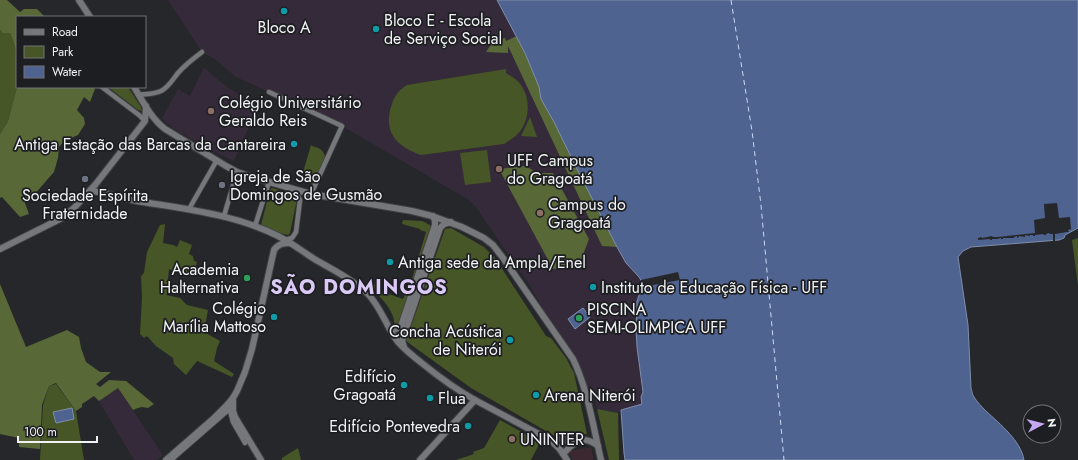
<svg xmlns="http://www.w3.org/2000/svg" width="1078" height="460" viewBox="0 0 1078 460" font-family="Jost,sans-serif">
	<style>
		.commercial { fill: #3b2830 }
		.education { fill: #352a39 }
		.green { fill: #475626 }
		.forest { fill: #596837 }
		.water { fill: #4e638f; stroke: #7f8ead }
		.pier { fill: #26272a }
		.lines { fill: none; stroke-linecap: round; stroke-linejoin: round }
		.ferry { stroke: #cbdaf6; stroke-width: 1; stroke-dasharray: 5 4; stroke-linecap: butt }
		.street-casing { stroke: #414244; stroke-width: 6 }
		.secondary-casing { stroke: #414244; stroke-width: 8 }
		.street { stroke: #75777b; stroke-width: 4.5 }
		.secondary { stroke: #75777b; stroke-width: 6 }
		.culture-dot { fill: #0f9aa8; stroke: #1c1e21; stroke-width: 1.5 }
		.education-dot { fill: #8d6e63; stroke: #1c1e21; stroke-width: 1.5 }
		.worship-dot { fill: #6b7280; stroke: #1c1e21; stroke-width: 1.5 }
		.leisure-dot { fill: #2e9e5b; stroke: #1c1e21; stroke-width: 1.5 }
		.labels { text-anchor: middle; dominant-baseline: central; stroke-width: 3.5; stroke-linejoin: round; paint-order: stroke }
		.poi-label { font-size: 16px; fill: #f1f2f4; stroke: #1c1e21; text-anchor: start }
		.district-label { font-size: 20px; font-weight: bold; letter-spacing: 1px; fill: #dbcaf5; stroke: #1c1e21 }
	</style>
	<rect width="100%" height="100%" fill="#26272a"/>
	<path class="commercial" d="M591 447 594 460H573L569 453 571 451Z"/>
	<g class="education">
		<path d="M168 0H497L517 36 531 67 642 282V287L641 291 642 384 643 392 642 405 621 410 618 413 597 409 595 402 532 289 475 206 469 200 342 126 236 77 216 60 202 52Z"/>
		<path d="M204 67 211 74 228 88 259 104 234 161 218 154 179 132 168 124 162 118 178 89 190 96Z"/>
		<path d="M118 388 163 455 157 460H134L99 401Z"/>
	</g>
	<g class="green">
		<path d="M0 30 3 33H10L17 52V87L8 121 0 134Z"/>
		<path d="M506 69V73C511 76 518 80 521 85 530 98 530 117 521 130 517 136 510 140 504 144L421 155C398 147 383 133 391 107 394 97 398 90 407 85Z"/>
		<path d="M108 87H128L141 107 142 111 138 110Z"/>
		<path d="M530 117 537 137 521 136Z"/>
		<path d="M311 145C313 147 317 147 320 149 332 157 319 175 315 185L299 180 301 179Z"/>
		<path d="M487 150 491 182 465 185 460 153Z"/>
		<path d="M272 188 295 195 297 199 290 233 288 235 263 229 261 225 270 190Z"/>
		<path d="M403 220 422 221 430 225 431 229 399 326H394C397 312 377 293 367 284L369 282 381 288 380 291 403 299 412 279 426 232 420 230V229L402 224Z"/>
		<path d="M165 224 163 243 173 245 177 247 180 240 192 245 189 254 193 256 194 261 197 262 193 277 185 271 186 267 178 273 169 269 167 288 169 290 166 295 180 298 187 305 208 310 204 332 220 341 217 348 214 361 234 374 232 377 197 361 186 375 174 364 173 358 156 346 147 336 144 338 140 334 142 297 141 276 144 273 147 252 160 225Z"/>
		<path d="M451 228 484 247 495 258 546 336 551 338 566 358 574 373 587 434C577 435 571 439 563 446L557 438 553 435 471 388 406 341 445 229Z"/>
		<path d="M1078 238V285L1072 240Z"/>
		<path d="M56 384 76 411 84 460H40L43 405 49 386Z"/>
		<path d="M597 409 618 413 619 460H609Z"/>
		<path d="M500 420 540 442 531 460H456L474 454 473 452 484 448Z"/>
		<path d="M298 448 301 460H282V458Z"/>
	</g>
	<g class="forest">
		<path d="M0 0H7L20 12 24 9H37L45 17H17V52L10 33H3L0 30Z"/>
		<path d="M517 36 617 247 602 246 508 46V53L486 52 494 40 505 38 506 41Z"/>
		<path d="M17 87H93L95 89 90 102 84 97 77 110 84 118 85 124 78 135 71 138 65 137V140L59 147 58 158 54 172 33 196 25 203 29 214 20 217 2 197 0 198V134L8 121Z"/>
		<path d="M525 166 538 173H553L589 239 581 260 567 267 553 269 499 169Z"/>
		<path d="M0 284 26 347 67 330 79 337 81 348 86 362 100 372H111L96 384 100 387 109 380 126 381 154 404 148 408 142 407 138 408 133 410 118 388 99 401 94 396 82 404V407L76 411 56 383 49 386 42 405 40 449 19 447V438L0 434Z"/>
	</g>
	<g class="water">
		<path d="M497 0H1078V228L1065 235 1064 238 1059 240 971 247 963 251 958 257 968 325 971 388C972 391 972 394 974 397 977 402 982 407 986 411 1000 424 1021 441 1024 460H625L624 453 621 410 642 404 641 397 643 392 637 347 636 329 637 301 642 287V282L639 277 626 263 617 247 577 169 554 122 541 99 539 87 525 53Z"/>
		<path d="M583 308 590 317 575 329 568 319Z"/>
		<path d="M72 408 74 419 56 423 53 412Z"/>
	</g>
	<g class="pier">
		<path d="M1057 203 1059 218 1070 217 1071 229 1068 230 1069 232H1067L1055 234V242H1053V234H1050L1049 233 1046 234V235H1044L1043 234 1035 235V236H1033V235H1030V236L1025 235V237L1019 236V237L1017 238V236L1014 237V238H1003V239H1001V238L997 239H992V240H990V239L978 240V238L981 237 982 238 992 236 993 237H998L1035 233 1034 220 1045 218 1044 204Z"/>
		<path d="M678 272 680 280 642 287 641 280Z"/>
	</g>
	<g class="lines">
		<path class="ferry" d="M731 0 752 131 761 205 784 460"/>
		<defs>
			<g id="street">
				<path d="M102 87 139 115 145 121"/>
				<path d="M269 92 342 126 311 194"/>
				<path d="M139 95C146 94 155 94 161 91 169 87 173 79 178 73 185 65 194 58 202 52"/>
				<path d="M189 209 217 160"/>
				<path d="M224 216 237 172"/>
				<path d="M255 226 269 182"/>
				<path d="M285 240 292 238 296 232 300 200 295 190"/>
				<path d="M171 460 226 412 229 407 233 422 245 443"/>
			</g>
			<g id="secondary">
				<path d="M79 0 90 17"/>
				<path d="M134 87C143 102 151 118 165 129L226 166 237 172 252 177 311 194 412 211 432 216 462 227 484 238 493 245 503 258 573 359C588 390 593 426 601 460"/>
				<path d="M90 191C106 192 121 198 137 201 185 209 234 214 278 236 292 243 303 252 316 260 333 270 352 279 367 293 381 307 386 326 398 342 405 350 414 357 423 364 439 377 457 390 475 400L548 439C557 444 562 452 567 460"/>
				<path d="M0 249 60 219 74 208 95 185 145 121 146 106"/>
				<path d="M390 329H396L401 326 435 225V221L433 216"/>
				<path d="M404 347 402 341 404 335 440 228 444 224 451 222"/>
				<path d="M233 398V411L235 417 261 460"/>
				<path d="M563 454C574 442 583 434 598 446"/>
				<path d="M166 460 213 419 227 405 233 398 237 391 245 372 252 349 274 250C278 244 283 243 290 243"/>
				<path d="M420 460 475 400"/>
			</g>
		</defs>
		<use href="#street" class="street-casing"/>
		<use href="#secondary" class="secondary-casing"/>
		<use href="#street" class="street"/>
		<use href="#secondary" class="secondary"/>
	</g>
	<g class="culture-dot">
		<circle cx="284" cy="11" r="4"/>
		<circle cx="376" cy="29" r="4"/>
		<circle cx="294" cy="144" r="4"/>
		<circle cx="390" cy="262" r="4"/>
		<circle cx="593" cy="287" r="4"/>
		<circle cx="274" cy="317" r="4"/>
		<circle cx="510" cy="340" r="4"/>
		<circle cx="404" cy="385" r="4"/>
		<circle cx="536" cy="395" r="4"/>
		<circle cx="430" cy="398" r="4"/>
		<circle cx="468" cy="426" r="4"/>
	</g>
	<g class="education-dot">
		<circle cx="211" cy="111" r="4"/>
		<circle cx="499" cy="169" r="4"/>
		<circle cx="540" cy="213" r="4"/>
		<circle cx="512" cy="439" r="4"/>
	</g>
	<g class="worship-dot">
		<circle cx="85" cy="179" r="4"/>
		<circle cx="222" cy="185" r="4"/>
	</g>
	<g class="leisure-dot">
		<circle cx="247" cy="278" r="4"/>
		<circle cx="579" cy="318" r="4"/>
	</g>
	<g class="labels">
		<g class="poi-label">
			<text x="384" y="20">Bloco E - Escola<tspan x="384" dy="18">de Serviço Social</tspan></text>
			<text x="284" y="27" text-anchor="middle">Bloco A</text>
			<text x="219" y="102">Colégio Universitário<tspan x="219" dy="18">Geraldo Reis</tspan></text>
			<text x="286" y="144" text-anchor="end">Antiga Estação das Barcas da Cantareira</text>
			<text x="507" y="160">UFF Campus<tspan x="507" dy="18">do Gragoatá</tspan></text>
			<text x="230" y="176">Igreja de São<tspan x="230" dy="18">Domingos de Gusmão</tspan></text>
			<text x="85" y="195" text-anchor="middle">Sociedade Espírita<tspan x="85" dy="18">Fraternidade</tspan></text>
			<text x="548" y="204">Campus do<tspan x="548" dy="18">Gragoatá</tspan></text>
			<text x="398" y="262">Antiga sede da Ampla/Enel</text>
			<text x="239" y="269" text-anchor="end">Academia<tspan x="239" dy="18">Halternativa</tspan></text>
			<text x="601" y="287">Instituto de Educação Física - UFF</text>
			<text x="266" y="308" text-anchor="end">Colégio<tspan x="266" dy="18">Marília Mattoso</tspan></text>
			<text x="587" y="309">PISCINA<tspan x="587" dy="18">SEMI-OLIMPICA UFF</tspan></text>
			<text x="502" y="331" text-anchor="end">Concha Acústica<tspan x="502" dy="18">de Niterói</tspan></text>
			<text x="396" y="376" text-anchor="end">Edifício<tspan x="396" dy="18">Gragoatá</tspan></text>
			<text x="544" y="395">Arena Niterói</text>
			<text x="438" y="398">Flua</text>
			<text x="460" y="426" text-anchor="end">Edifício Pontevedra</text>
			<text x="520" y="439">UNINTER</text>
		</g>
		<g class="district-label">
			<text x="359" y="287">SÃO DOMINGOS</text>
		</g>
	</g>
	<rect x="16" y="16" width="130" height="72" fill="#1c1e21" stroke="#717375"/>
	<rect x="24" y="29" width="20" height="6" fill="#75777b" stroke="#717375"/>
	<text x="52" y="36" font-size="12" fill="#f1f2f4">Road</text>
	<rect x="24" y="46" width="20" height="12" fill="#475626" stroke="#717375"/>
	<text x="52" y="56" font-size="12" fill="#f1f2f4">Park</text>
	<rect x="24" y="66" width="20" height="12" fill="#4e638f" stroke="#717375"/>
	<text x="52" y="76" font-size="12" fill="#f1f2f4">Water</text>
	<g transform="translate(1042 424) rotate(83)"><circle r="19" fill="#1c1e21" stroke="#717375"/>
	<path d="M0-3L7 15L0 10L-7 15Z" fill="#c5a7f1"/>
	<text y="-6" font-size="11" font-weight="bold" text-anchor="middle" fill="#f1f2f4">N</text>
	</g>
	<path d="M18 436v6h79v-6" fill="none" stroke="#f1f2f4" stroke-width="2"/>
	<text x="24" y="436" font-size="12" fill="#f1f2f4" stroke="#1c1e21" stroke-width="3" paint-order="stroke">100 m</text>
</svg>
